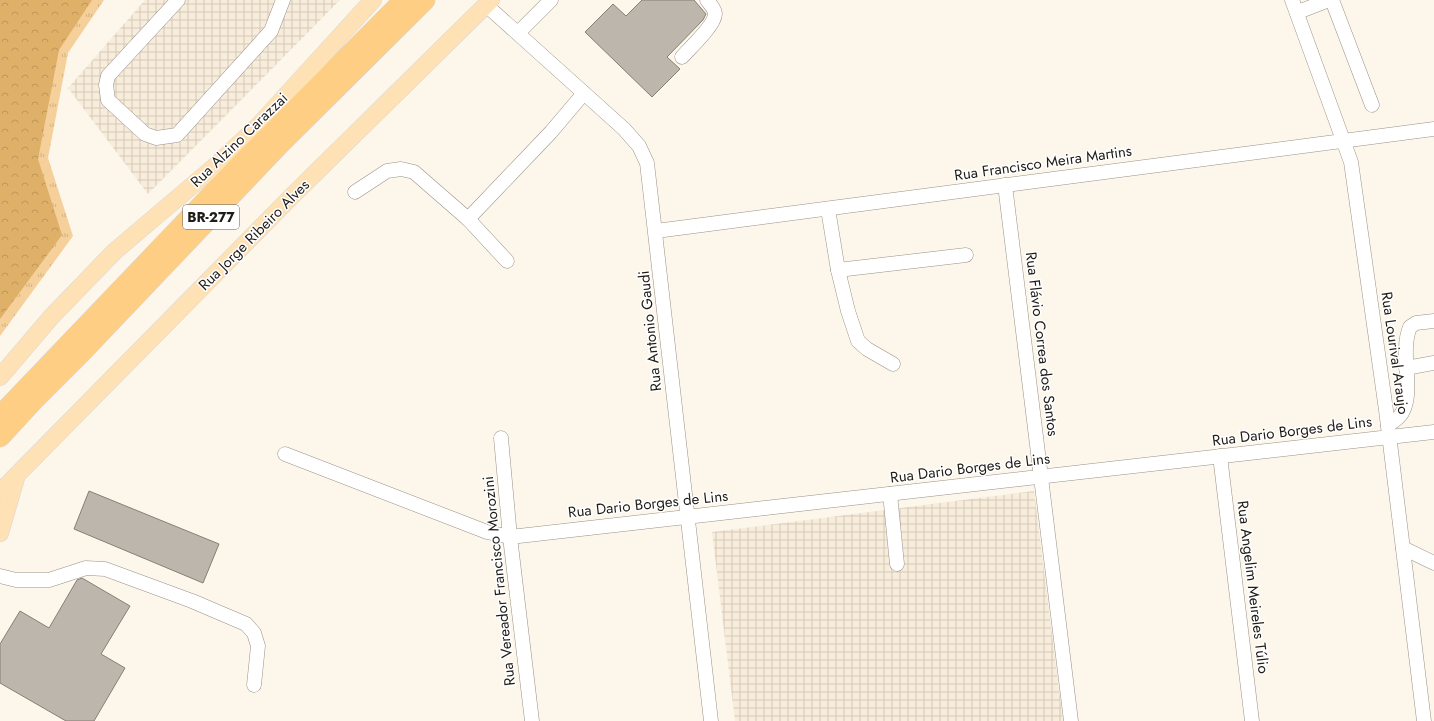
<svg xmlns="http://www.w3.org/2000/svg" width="1434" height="721" viewBox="0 0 1434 721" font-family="Jost,sans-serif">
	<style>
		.industrial { fill: url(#industrial-grid) }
		.grass { fill: url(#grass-tufts) }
		.forest { fill: url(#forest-crowns) }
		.building { fill: #bdb6ac; stroke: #867f75 }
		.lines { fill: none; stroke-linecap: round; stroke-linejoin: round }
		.minor-casing { stroke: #999288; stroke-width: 15 }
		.major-casing { stroke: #d7d6d5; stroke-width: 18 }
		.highway-casing { stroke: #d7d6d5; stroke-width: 21 }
		.minor { stroke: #fff; stroke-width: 14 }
		.major { stroke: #fee2b5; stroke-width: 17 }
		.highway { stroke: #fece84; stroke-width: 20 }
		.labels { text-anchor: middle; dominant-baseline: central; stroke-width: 3; stroke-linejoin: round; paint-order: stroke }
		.shield { fill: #fff; stroke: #62605d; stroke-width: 1 }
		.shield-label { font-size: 14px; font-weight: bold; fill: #1f1c18 }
		.street-label { font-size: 15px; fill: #1f1c18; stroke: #fff }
	</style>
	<defs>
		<pattern id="industrial-grid" width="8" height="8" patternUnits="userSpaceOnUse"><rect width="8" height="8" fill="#f8ecda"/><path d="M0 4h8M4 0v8" fill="none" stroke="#d4caba"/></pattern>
		<pattern id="grass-tufts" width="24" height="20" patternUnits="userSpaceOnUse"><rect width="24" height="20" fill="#f5d09a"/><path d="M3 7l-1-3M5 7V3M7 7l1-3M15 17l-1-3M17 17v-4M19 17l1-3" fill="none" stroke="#d2b284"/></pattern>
		<pattern id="forest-crowns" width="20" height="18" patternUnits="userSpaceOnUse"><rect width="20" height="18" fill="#deb068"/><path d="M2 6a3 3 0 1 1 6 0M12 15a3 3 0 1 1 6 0" fill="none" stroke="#be9759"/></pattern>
	</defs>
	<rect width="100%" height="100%" fill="#fdf6eb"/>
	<g class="industrial">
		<path d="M145 0H340L148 194 68 88Z"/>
		<path d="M1034 491 1063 721H735L712 532Z"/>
	</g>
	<path class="grass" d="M0 0H104L68 53 48 158 73 236 0 336Z"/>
	<path class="forest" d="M0 0H92L59 50 38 159 62 235 0 319Z"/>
	<g class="building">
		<path d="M642 0H694L706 14 703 20 667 57 680 69 652 97 585 32 613 4 626 16Z"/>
		<path d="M89 491 219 544 203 583 74 529Z"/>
		<path d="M82 578 130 606 101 654 125 668 94 721H66L0 683V644L20 611 49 628 77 580Z"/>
	</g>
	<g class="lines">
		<defs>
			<g id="minor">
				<path d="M178 0 108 76 106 85 108 100 145 134 156 138 177 135 271 31 283 0"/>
				<path d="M1292 0 1351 162 1386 410 1424 721"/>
				<path d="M1332 0 1372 105"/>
				<path d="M486 5 624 129 639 146 647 163 711 721"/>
				<path d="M1298 12 1329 0"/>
				<path d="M518 33 551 0"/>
				<path d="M682 57C689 49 715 25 715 14 715 9 710 4 707 0"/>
				<path d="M1005 185 1071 721"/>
				<path d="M355 192 387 171 401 169 414 172 468 219 507 261"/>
				<path d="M828 209 838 270 848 311 858 341 867 349 893 364"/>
				<path d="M468 219 551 132 584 93"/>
				<path d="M656 231 1434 129"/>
				<path d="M838 270 966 255"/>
				<path d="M1406 368 1434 363"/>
				<path d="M1388 425C1393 422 1399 418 1402 413 1415 389 1399 354 1410 327L1416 323 1434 321"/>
				<path d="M501 438 510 537 532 721"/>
				<path d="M285 454 487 532 510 537 1434 432"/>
				<path d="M1220 456 1252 721"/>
				<path d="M890 494 897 564"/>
				<path d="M1403 548 1434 563"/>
				<path d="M0 576 16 580H49L86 568 105 569 192 601 246 624 254 633 258 646 254 685"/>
			</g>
			<g id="major">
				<path d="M0 377 52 316 115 251 214 167 259 125 373 0"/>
				<path d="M0 492 292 196 491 0"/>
				<path d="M0 533 16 478"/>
			</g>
			<g id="highway">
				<path d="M0 416 239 166 404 0"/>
				<path d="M0 437 35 399 80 354 279 145 425 0"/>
			</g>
		</defs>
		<use href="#minor" class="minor-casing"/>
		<use href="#major" class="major-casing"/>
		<use href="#highway" class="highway-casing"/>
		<use href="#minor" class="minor"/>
		<use href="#major" class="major"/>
		<use href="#highway" class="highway"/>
	</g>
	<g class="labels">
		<rect class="shield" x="183" y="205" width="56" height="24" rx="3"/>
		<g class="shield-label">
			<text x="211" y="217">BR-277</text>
		</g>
		<g class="street-label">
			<text transform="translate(239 140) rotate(-44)">Rua Alzino Carazzai</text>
			<text transform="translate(1043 163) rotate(-8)">Rua Francisco Meira Martins</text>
			<text transform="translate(254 235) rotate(-45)">Rua Jorge Ribeiro Alves</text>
			<text transform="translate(650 331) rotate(-96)">Rua Antonio Gaudi</text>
			<text transform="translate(1042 344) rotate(83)">Rua Flávio Correa dos Santos</text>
			<text transform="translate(1395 353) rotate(82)">Rua Lourival Araujo</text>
			<text transform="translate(1292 431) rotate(-7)">Rua Dario Borges de Lins</text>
			<text transform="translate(970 468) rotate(-7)">Rua Dario Borges de Lins</text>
			<text transform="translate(648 504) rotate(-6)">Rua Dario Borges de Lins</text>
			<text transform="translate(499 581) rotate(-96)">Rua Vereador Francisco Morozini</text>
			<text transform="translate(1253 587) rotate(83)">Rua Angelim Meireles Túlio</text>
		</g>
	</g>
</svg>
